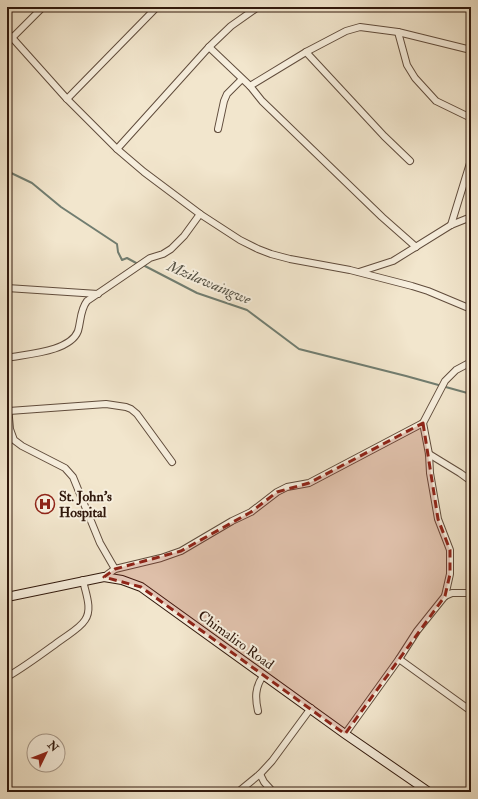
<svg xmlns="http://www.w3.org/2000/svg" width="478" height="799" viewBox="0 0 478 799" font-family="'IM FELL Double Pica',serif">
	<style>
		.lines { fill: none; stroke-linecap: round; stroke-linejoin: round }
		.stream { stroke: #717d70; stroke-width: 2 }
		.street-casing { stroke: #604c3c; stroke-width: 8 }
		.secondary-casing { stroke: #30180c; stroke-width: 10 }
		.street { stroke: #f7efde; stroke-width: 6 }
		.secondary { stroke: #f7efde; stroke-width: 8 }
		.marked { fill: #8f2418; fill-opacity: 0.2; stroke: #8f2418; stroke-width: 3; stroke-dasharray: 8 5; stroke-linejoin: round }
		.labels { text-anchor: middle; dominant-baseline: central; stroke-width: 4; stroke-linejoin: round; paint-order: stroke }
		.poi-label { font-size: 14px; font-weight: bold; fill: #30180c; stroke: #f7efde; text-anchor: start }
		.street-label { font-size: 14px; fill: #30180c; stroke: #f7efde }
		.water-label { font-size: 15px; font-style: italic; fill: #565346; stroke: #f7efde }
	</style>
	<rect width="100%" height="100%" fill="#f2e6cd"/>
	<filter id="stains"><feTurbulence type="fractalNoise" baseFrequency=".005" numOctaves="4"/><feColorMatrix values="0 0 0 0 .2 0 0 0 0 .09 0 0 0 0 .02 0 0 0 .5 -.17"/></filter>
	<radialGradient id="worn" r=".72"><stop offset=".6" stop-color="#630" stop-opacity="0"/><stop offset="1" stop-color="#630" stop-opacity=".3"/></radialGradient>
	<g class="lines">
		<g class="stream">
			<path d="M7 171 32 183 61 207 117 244 118 252 122 260 127 258 138 264"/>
			<path d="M143 265 197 293 247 310 299 349 406 376 471 394"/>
		</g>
		<defs>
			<g id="street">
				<path d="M7 32 67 99 117 149 209 47 250 86 306 52 346 31 360 27 398 32 471 50"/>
				<path d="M398 32 407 65 415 78 436 101 471 118"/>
				<path d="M12 38 43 7"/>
				<path d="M209 47 231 26 258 7"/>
				<path d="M306 52 384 136 410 161"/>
				<path d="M250 86 262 101 382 217 416 247"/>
				<path d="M67 99 157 7"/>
				<path d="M218 129 224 101 227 94 242 79"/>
				<path d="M117 149 144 172 200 214 240 240 258 249 271 254 290 259 350 270 412 286 428 291 471 309"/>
				<path d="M451 225 471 160"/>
				<path d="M359 272 393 261 451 225 471 217"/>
				<path d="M7 288 98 294"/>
				<path d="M7 358C26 354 70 352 78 331 81 321 80 310 87 301L150 258 163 254 171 249 184 236 200 214"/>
				<path d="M7 395 10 429 14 440 22 446 65 468 73 477 100 543 115 569"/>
				<path d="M9 411 106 404 126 407 131 409 137 414 172 462"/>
				<path d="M423 423 429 454 430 473 438 519 450 550V574L445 596"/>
				<path d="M429 454 460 473 471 481"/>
				<path d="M104 577 115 569 161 558 181 551 232 521 251 512 277 492 287 487 309 483 423 423 445 381 456 370 471 362"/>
				<path d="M399 659 471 711"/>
				<path d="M7 677C26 666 43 653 61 640 69 634 80 628 85 620 93 609 85 592 83 580"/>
				<path d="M258 711C255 698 255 687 263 676"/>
				<path d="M345 734 399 659 417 631 445 596 452 593H471"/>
				<path d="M260 774 264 782 273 792"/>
				<path d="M238 792 260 774 272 761 311 708"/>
			</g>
			<path id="secondary" d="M7 597 104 577 122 580 141 587 345 734 429 792"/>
		</defs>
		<use href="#street" class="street-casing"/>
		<use href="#secondary" class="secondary-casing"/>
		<use href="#street" class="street"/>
		<use href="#secondary" class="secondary"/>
	</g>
	<path class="marked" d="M423 423 438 519 450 550V574L445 596 345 734 141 587 104 577 115 569 181 551 251 512 277 492 309 483Z"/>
	<defs>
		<symbol id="hospital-ring" viewBox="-11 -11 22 22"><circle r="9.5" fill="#f7efde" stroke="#8f2418" stroke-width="1.5"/><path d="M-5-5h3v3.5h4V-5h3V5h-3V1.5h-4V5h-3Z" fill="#8f2418"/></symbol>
	</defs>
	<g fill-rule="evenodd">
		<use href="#hospital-ring" x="34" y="493" width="22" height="22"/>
	</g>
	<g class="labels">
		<g class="poi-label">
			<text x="59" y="496">St. John's<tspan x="59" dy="16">Hospital</tspan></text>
		</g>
		<g class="street-label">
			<text transform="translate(236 640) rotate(36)">Chimaliro Road</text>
		</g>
		<g class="water-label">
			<text transform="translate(209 283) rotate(23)">Mzilawaingwe</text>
		</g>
	</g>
	<rect width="478" height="799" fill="none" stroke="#f2e6cd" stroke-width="24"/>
	<rect x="8" y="8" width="462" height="783" fill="none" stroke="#30180c" stroke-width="2"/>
	<rect x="12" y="12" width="454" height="775" fill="none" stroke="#30180c"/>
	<g transform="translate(46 753) rotate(47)"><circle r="19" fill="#f7efde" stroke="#a7998a"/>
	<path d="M0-3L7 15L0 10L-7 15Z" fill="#8f2418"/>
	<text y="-6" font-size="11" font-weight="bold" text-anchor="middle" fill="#30180c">N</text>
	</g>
	<rect width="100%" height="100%" filter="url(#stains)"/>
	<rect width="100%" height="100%" fill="url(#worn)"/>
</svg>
